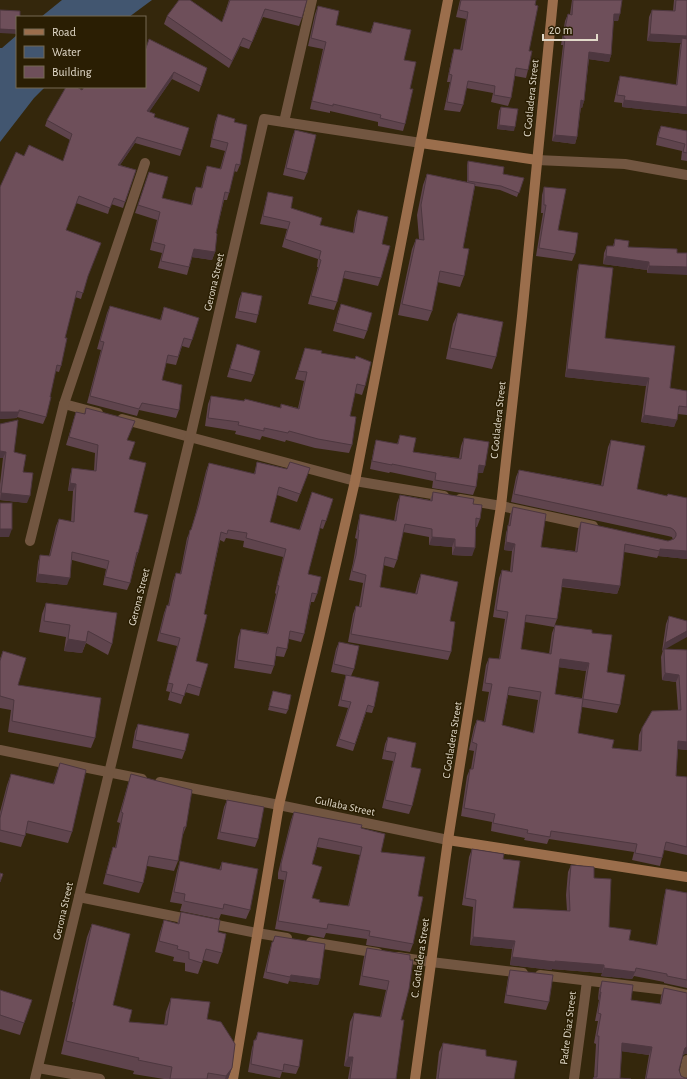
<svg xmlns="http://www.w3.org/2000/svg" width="687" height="1079" viewBox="0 0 687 1079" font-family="'Alegreya Sans',sans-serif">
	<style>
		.water { fill: #425670 }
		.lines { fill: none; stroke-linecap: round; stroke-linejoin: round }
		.street { stroke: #725641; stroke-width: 10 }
		.secondary { stroke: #9b6e4c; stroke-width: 10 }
		.wall { fill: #5f444d; fill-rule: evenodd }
		.shaded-wall { fill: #4d373f }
		.building { fill: #6e4f5a; stroke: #4d373f; fill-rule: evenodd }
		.labels { text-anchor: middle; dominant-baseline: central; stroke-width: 3; stroke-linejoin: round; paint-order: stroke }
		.street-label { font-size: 11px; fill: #e2daca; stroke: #2a1e03 }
	</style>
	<rect width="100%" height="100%" fill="#34270c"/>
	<g class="water">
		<path d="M62 0H152L129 17H41Z"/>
		<path d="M17 35V87H45L34 98 0 142V48H2Z"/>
	</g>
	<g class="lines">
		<g class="street">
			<path d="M284 122 312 0"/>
			<path d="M537 160 625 164 687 175"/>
			<path d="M64 404 98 413"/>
			<path d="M122 419 355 481 444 496"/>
			<path d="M460 499 501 506 593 526"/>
			<path d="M30 541 64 404 145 163"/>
			<path d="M0 750 142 779"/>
			<path d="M160 782 279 805 448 840"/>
			<path d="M79 897 257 933 287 938"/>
			<path d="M311 942 378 953"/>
			<path d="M398 957 431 962 523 973"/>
			<path d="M540 975 666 990 687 995"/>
			<path d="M38 1068 100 1079"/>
			<path d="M35 1079 190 438 264 119 421 143"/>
			<path d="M574 1079 587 981"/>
			<path d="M683 1079 687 1060"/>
		</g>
		<g class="secondary">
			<path d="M421 143 537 160"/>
			<path d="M448 840 687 877"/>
			<path d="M233 1079 279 805 318 642 355 481 448 0"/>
			<path d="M415 1079 448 840 501 506 522 316 553 0"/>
		</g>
	</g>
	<g class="wall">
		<path d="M229 0 302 18 299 26 263 17 249 49 240 46 229 68 164 24 167 16 222 22Z"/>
		<path d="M460 0H536L529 51 528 70 526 78 515 76 511 98 508 106 491 102 493 93 466 88 463 105 460 112 444 110 450 82H447L452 56 454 49 460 50 466 19 456 17Z"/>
		<path d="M572 0H622L618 21H613L611 55 609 62 589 59 584 101 582 108 581 107 577 137 575 144 552 141 563 45H561L565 21 568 14H570Z"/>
		<path d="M674 0H687V114L622 107V103L614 102 618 83 620 76 676 85 680 45 681 43 647 41 649 17 652 10 673 11Z"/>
		<path d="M318 6 336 25 370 33 374 22 404 60 410 89 405 124 403 131 378 126V122L330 111V113L310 109 323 49 308 46 315 14Z"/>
		<path d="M145 50 201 86 199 92 172 79 149 112 182 150 180 156 135 143 120 165 136 170 123 208 111 204 108 214 76 203 66 230 87 278 81 299 75 297 65 338 61 366 59 372 55 371 46 417 43 424 17 417V418L0 419V187L24 156 63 161 70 140 45 126 47 120 82 90 145 87Z"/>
		<path d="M501 107 514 131 497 129 499 111Z"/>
		<path d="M218 114 234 122 240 165 237 172 234 171 229 193 227 200H224L216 233 215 252 212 260 192 257 187 275 158 268 162 253 150 250 157 220 135 213 149 172 162 198 191 205 193 194 196 187 201 188 204 174 207 166 220 169 225 151 210 147 215 122Z"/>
		<path d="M661 126 687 131V161L681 160 682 151 656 145 658 133Z"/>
		<path d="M295 130 307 173 304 180 283 175 292 138Z"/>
		<path d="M468 161 503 174 524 178 517 197 500 190 475 186 463 248 464 276 460 287 437 282 432 311 428 321 398 315 412 249 416 239H419L417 215 423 185 427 174 467 182V165Z"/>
		<path d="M544 187 558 230 575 254 572 261 536 256 543 213H541L542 195Z"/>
		<path d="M268 192 291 208 320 225 353 233 355 218 358 210 382 244 381 278 378 286 343 278 337 302 334 310 308 304 318 267H317L318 259 282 247 287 229 260 224Z"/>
		<path d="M615 239 628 247 677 253 647 273V270L603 264 604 253 607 246H613Z"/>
		<path d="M579 264 605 338 670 388 687 391V415L678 414 674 427 641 422 646 386 565 377 577 272Z"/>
		<path d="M242 292 258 315 256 323 235 318 239 299Z"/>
		<path d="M341 304 367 331 364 339 333 331 338 312Z"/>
		<path d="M110 306 160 320 164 307 192 340 189 348 182 346 176 365 166 363 162 380 179 410 176 418 139 410 137 416 87 403 101 350 97 349 107 313Z"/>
		<path d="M458 313 496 357 492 369 446 359 453 324Z"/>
		<path d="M237 344 254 375 251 382 227 377Z"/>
		<path d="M305 348 321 353 365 386 362 395 355 393 350 416 352 445 349 453 315 448 286 440 285 442 262 436 260 440 235 434 236 431 205 426 208 404 211 396 280 408 281 404 298 408 304 381 295 379Z"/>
		<path d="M86 408 127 440 138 553 136 560 130 583 127 590 103 585 106 569 72 560 67 585 36 582 38 562 40 555 49 556 56 526 59 519 71 522 73 491H68L70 476 72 468 94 471 95 453 66 445 76 412 84 414Z"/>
		<path d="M0 424 14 452 23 472 27 503 0 500V484L3 458H0Z"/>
		<path d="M400 435 413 452 459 458 461 446 464 438 483 473H478L476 487 473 495 432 488 433 481 390 472 389 473 370 469 374 448 376 440 397 444Z"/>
		<path d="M611 440 637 489 667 496 687 498V559L658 556 657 558 624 552 620 586 617 594 562 587 557 619 554 627 525 622 521 649 549 654 552 633 555 625 592 633 620 705 617 713 582 707 578 733 612 748 638 751 639 735 642 728 678 710 676 682 662 680 661 657 663 650 662 651 666 624 669 616 664 649 687 650V750L678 749 676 776 687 777V855L664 850 660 866 632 860 634 852 549 839 547 844 524 840 525 838 491 831 492 822 461 816 467 776 470 769H471L474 751 469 750 474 727 477 720 484 721 489 692 482 691 486 665 489 658 499 659 505 619 493 617 499 578 502 570 510 571 512 551 504 550 506 533 508 527 510 515 513 507 541 547 575 551 578 529 581 522 668 541 673 540 672 537 668 536 511 502 516 477 519 470 601 485 608 447ZM559 667 586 671 582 698 555 694ZM508 695 538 700 533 733 502 725Z"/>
		<path d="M257 462 287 469 310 468 297 502 277 495 270 522 299 530 312 492 326 521 323 529 320 528 308 574 317 594 314 602H311L304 634 301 642 289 639 287 649 284 657 276 656 274 666 271 674 234 668 238 637 241 629 267 633 276 594 275 593 283 557 243 547 244 541 226 538 224 542 220 540 204 614 196 661 201 688 199 696 185 692 181 704 168 700 170 692 166 691 177 646 157 641 164 613 167 605 168 606 173 581 176 573 180 574 187 538 191 530 196 512 206 471 209 463 254 474Z"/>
		<path d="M433 492 473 504 480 519 477 527H476L472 556 452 555V547L429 545V537L403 532 397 560 394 568 383 565 380 587 415 594 418 582 421 574 450 621 451 652 448 660 348 642 353 614 356 606H359L363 583 349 580 353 563 357 539 355 538 358 523 360 514 394 521 397 503 400 495 430 500Z"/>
		<path d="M46 603 112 644 108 655 86 643 82 653 64 651 66 637 39 632 42 614Z"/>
		<path d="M339 642 354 669 351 676 374 707 372 713 366 712 353 751 336 746 348 708 338 706 344 682 346 675 331 672 336 649Z"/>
		<path d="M3 651 18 685 95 738 91 748 8 732 11 710 0 708V659Z"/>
		<path d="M273 691 288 710 286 714 268 710Z"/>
		<path d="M138 724 185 751 182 759 132 748 135 731Z"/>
		<path d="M388 737 411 767 412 806 409 814 382 808 393 761 382 759 385 744Z"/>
		<path d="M60 763 72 832 68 843 26 833 21 847 0 842V812L7 785 11 774 53 784Z"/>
		<path d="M131 774 186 827 182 837 178 861 174 871 147 866 143 883 139 893 103 884 110 857 113 847 115 848 120 823 117 822 128 784Z"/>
		<path d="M227 800 258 839 255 847 217 839 224 807Z"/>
		<path d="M294 812 361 828 418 896 413 944 410 952 366 945 367 939 326 933 324 938 275 929 284 880 278 879V873L291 820ZM317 847 360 855 348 906 319 902 312 898V864Z"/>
		<path d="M472 849 503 859 513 908 567 911 566 895 568 872 571 865 594 878 609 927 629 940 656 945 664 897 666 889 687 893V988L664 983V982L634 976 632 979 601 976 602 973 552 969V970L510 965 512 949 470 945 473 907 462 905 469 857Z"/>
		<path d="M180 861 219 870 222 862 250 910 246 919 221 914 219 919 180 911 182 904 170 902 177 871Z"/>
		<path d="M181 912 218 932 222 953 218 964 203 960 198 974 185 971V963L173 961 174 957 155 952 160 932 164 920 177 924Z"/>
		<path d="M92 924 113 1005 129 1022 164 1025 166 1012 171 998 207 1019 232 1068 228 1079H164L133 1074 134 1071 61 1054 73 1002H72L87 937Z"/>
		<path d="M275 936 320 979 318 985 289 981 288 984 263 978 270 949Z"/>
		<path d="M367 948 410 955 401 1020 396 1079H348L350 1067 344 1066 350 1022 354 1013 380 1017 386 990 359 985 364 957Z"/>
		<path d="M510 970 549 1002 546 1010 504 1003 508 978Z"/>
		<path d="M602 981 631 1000 660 1004 661 996 664 988 687 993V1054H685L683 1055 679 1070 681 1076 687 1079H645L649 1055 622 1051 620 1078 631 1079H593L594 1077 596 1044 594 1043 598 1021H595L599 1000 598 999 599 989Z"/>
		<path d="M0 990 24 1023 20 1035 0 1029Z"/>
		<path d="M258 1032 299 1067 296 1074 282 1072 280 1078 248 1072 252 1048Z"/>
		<path d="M443 1043 486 1056 514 1079H436L439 1052Z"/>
	</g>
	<g class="shaded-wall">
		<path d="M614 14H620L618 21H611Z"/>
		<path d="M0 29 17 30V34L0 33Z"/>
		<path d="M650 34 687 36V41L682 38 681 43 647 41Z"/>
		<path d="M243 38 240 46 229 68 232 61Z"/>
		<path d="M589 52 611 55 609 62 587 59Z"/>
		<path d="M174 72 172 79 145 118 147 111Z"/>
		<path d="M581 100 584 101 582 108 579 107Z"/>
		<path d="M624 100 687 107V114L622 107Z"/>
		<path d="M499 125 515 127 514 131 497 129Z"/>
		<path d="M555 135 577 137 575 144 552 141Z"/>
		<path d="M137 137 135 143 116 171 118 165Z"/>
		<path d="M194 249 215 252 212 260 191 257Z"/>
		<path d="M606 256 649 262 647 270 603 264Z"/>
		<path d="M649 266 687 267V275L647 273Z"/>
		<path d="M567 369 649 378 646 386 565 377Z"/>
		<path d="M0 412H19L17 418 0 419Z"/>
		<path d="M644 415 677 420 674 427 641 422Z"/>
		<path d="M0 451 6 452 3 458H0Z"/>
		<path d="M479 465 485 466 483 473H476Z"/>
		<path d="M70 483 76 484 73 491H68Z"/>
		<path d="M1 493 30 496 27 503 0 500Z"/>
		<path d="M0 529H12L9 537H0Z"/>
		<path d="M432 537 455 539 452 547 429 545Z"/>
		<path d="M506 542 515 544 512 551 504 550Z"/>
		<path d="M455 547 475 548 472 556 452 555Z"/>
		<path d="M660 549 687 551V559L658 556Z"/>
		<path d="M38 574 70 578 67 585 36 582Z"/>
		<path d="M563 579 620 586 617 594 560 586Z"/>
		<path d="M687 631V637L662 651 665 643Z"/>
		<path d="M68 639 86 642 82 653 64 651Z"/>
		<path d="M560 659 589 663 586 671 557 667Z"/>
		<path d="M665 673 679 675 676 682 662 680Z"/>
		<path d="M678 741 687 742V750L676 749Z"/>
		<path d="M473 937 515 941 512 949 470 945Z"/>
		<path d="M512 957 555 961 604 965 602 973 552 969V970L510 965Z"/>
		<path d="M604 968 635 972 632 979 601 976Z"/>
		<path d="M291 975 320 979 318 985 289 981Z"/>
		<path d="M600 992H601L599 1000 598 999Z"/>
		<path d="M622 1043 652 1047 649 1055 619 1051Z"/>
		<path d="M687 1047V1054H685L682 1055 684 1051 685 1048Z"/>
		<path d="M348 1057H353L350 1067 344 1066Z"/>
		<path d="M232 1068 228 1079H225L226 1076Z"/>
	</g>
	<g class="building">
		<path d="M179 0H190L222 22 230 0H307L302 18 265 9 252 42 243 38 232 61 167 16Z"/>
		<path d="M461 0H536L535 5 538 6 529 51H532L528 70 516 68 511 98 494 95 495 86 468 81 463 105 447 102 452 75 449 74 454 49 462 50 468 12 459 10Z"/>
		<path d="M573 0H622L620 14H614L611 55 589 52 584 101 581 100 577 137 555 135 565 38H563L568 14 572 15Z"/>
		<path d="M676 0H687V36L650 34 652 10 675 11Z"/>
		<path d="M318 6 339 11 336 25 371 33 374 22 411 30 404 60 416 62 410 89H413L405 124 380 118 381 115 333 104V106L312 101 326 42 311 38Z"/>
		<path d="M0 10 20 11V17H17V30L0 29Z"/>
		<path d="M682 38 687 39V107L624 100 625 96 617 95 620 76 677 85Z"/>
		<path d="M149 39 207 68 201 86 174 72 147 111 155 114 154 117 189 128 182 150 137 137 118 165 136 170 125 202 114 198 110 208 79 196 66 230 101 243 88 276 83 293 77 291 65 338H67L61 366 57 365 50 397H51L46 417 19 410V412H0V187L16 152 24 156 29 145 63 161 72 134 47 120 66 87H77L82 90 84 87H145V51Z"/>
		<path d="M501 107 518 109 515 127 499 125Z"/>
		<path d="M218 114 235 119 234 122 247 125 240 165 236 164 229 193 225 192 216 233 217 234 215 252 194 249 189 267 161 261 165 245 153 242 160 212 138 205 149 172 168 177 162 198 192 205 196 187 202 188 207 166 221 169 228 143 212 139Z"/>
		<path d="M661 126 687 131V153L683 152 685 144 658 137Z"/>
		<path d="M295 130 316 135 307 173 286 168Z"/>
		<path d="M468 161 504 167 503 174 524 178 519 193 501 186 468 181Z"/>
		<path d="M427 174 475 184 463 248 469 249 464 276 440 271 432 311 402 304 416 239 424 240 421 205Z"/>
		<path d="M544 187 566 189 558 230 578 233 575 254 539 248 546 205H544Z"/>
		<path d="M268 192 293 197 291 208 322 218 320 225 354 233 358 210 388 217 382 244 390 246 381 278 345 271 337 302 311 296 321 260 319 259 321 251 285 239 290 222 263 216Z"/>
		<path d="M615 239 629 241 628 247 677 249V253H687V267L649 266V262L606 256 607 246H614Z"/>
		<path d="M579 264 613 268 605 338 675 346 670 388 687 391V407L679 406 677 420 644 415 649 378 567 369Z"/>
		<path d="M242 292 262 296 258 315 238 311Z"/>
		<path d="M341 304 372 313 367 331 336 323Z"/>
		<path d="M110 306 161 320 164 307 199 318 192 340 184 338 178 357 168 355 162 380 182 385 179 410 142 403 139 409 90 396 104 342 100 341Z"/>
		<path d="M458 313 503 322 496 357 450 348Z"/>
		<path d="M237 344 260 351 254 375 230 369Z"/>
		<path d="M305 348 322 351 321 353 355 359 356 356 371 362 365 386 357 384 350 416 356 417 352 445 318 439 289 431 288 433 264 428V431L238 425 239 422 208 418 211 396 244 401 245 399 281 408V404L299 409 307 372 298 371Z"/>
		<path d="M86 408 135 421 127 440 135 442 129 459 146 463 134 512 148 515 138 553 137 552 130 583 105 577 109 561 72 552 70 578 38 574 40 555 50 556 59 519 74 522 76 484 70 483 72 468 96 471 98 445 69 437 76 412 85 414Z"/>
		<path d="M18 420 14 452 26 455 23 472 33 473 30 496 1 493 6 452 0 451V424Z"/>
		<path d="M400 435 416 438 413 452 461 459 464 438 489 442 485 466 479 465 476 487 435 480 436 473 392 464V465L372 461 376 440 398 444Z"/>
		<path d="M611 440 645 446 637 489 667 496 668 494 687 498V551L660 549V551L625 544 620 586 563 579 557 619 526 615 521 649 551 654 555 625 592 630V633L612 635 607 672 625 675 620 705 583 699 578 733 614 740 612 748 641 751 642 728 652 711 681 710 679 675 665 673 664 649 687 650V742L678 741 676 776 687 777V847L666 842 662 858 635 853 637 844 551 831 550 837 527 833 528 830 493 823 495 814 464 808 470 769H473L477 744 472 742 477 720 485 722 492 684 485 683 489 658 500 659 508 612 496 610 502 570 512 572 515 544 506 542 508 525 510 526 513 507 546 514 541 547 577 552 581 522 668 541 674 539 676 536V533L674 530 671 528 514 494 519 470 603 486ZM560 659 589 663 583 699 555 694ZM509 687 541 692 534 733 502 725Z"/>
		<path d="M257 462 287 469 290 462 310 468 300 494 279 487 270 522 300 530 312 492 333 499 326 521 322 520 308 574 321 577 317 594 312 593 304 634 290 631 287 649 277 647 274 666 237 660 241 629 268 634 279 586 277 585 286 549 246 538 247 533 228 530 227 534 221 532 204 614 207 615 196 661 208 664 201 688 188 684 184 696 171 692 173 684 168 683 180 638 160 633 167 605 169 606 176 573 181 574 190 530H191L199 504 209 463 255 474Z"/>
		<path d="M433 492 474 499 473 504 482 505 480 519 476 518 475 548 455 547V539L432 537V529L405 524 397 560 385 557 380 587 417 594 421 574 458 582 450 621 455 622 451 652 351 634 356 606 361 607 366 575 352 571 356 555 359 530H358L360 514 396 521 400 495 432 501Z"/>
		<rect x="0" y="503" width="12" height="26"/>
		<path d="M46 603 117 613 112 644 88 631 86 642 68 639 70 625 44 621Z"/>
		<path d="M669 616 687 621V631L665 643Z"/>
		<path d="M339 642 359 646 354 669 334 664Z"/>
		<path d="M3 651 26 658 18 685 101 698 95 738 12 721 14 700 0 696V661Z"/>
		<path d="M346 675 379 682 374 707 368 705 355 744 339 739 351 702 341 700Z"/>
		<path d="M273 691 291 695 288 710 269 706Z"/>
		<path d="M138 724 189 734 185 751 135 740Z"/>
		<path d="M388 737 416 743 411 767 421 769 412 806 385 800 396 753 385 751Z"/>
		<path d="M60 763 86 770 72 832 28 821 25 836 0 830V818L11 774 54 784Z"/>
		<path d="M131 774 192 790 186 827H184L178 861 149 856 143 883 106 874 113 847 116 848 123 813 121 812Z"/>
		<path d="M227 800 264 807 258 839 220 832Z"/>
		<path d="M294 812 362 825 361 828 385 834 381 852 425 857 418 896 423 897 413 944 369 936 370 931 328 924 327 929 278 921 287 872 281 871V864ZM319 838 362 847 349 906 319 902 320 900 312 898 322 867 312 864Z"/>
		<path d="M472 849 504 854 503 859 520 861 513 908 570 911 569 888 571 865 594 867V878L611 879 609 927 631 930 629 940 657 945 666 889 687 893V980L667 976V974L636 968 635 972 604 968V965L555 961V962L512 957 515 941 473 937 476 900 465 898Z"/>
		<path d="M180 861 221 870 222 862 258 869 250 910 224 904 223 909 184 901 185 894 174 892Z"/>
		<path d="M0 873 3 874 0 882Z"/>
		<path d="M181 912 220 920 218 932 226 934 222 953 206 949 202 963 189 959V952L177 949 178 946 159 941 164 920 179 924Z"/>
		<path d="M92 924 130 934 113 1005 132 1010 129 1022 167 1025 171 998 210 1002 207 1019 221 1022 235 1044 232 1068 226 1076 208 1073 207 1079H170L172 1067 138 1060 139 1058 66 1041 78 989H77Z"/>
		<path d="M275 936 325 944 320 979 291 975 290 977 266 972 272 942H273Z"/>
		<path d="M367 948 410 955V960H413L409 989 401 1020H404L396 1079H350L353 1057H348L354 1013 381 1017 389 981 362 976Z"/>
		<path d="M510 970 553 975 549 1002 506 995Z"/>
		<path d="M602 981 633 985 631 1000 661 1004 664 988 687 993V1047L685 1048 684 1051 679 1070 681 1076 685 1078H687V1079H646L652 1047 622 1043 620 1078 631 1079H593L594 1077H597L599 1036H597L601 1014 598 1013 601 992H600Z"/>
		<path d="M0 990 32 1000 24 1023 0 1015Z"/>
		<path d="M258 1032 303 1040 299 1067 284 1064 283 1071 251 1064 254 1040H256Z"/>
		<path d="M443 1043 486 1050V1056L517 1061 514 1079H438Z"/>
	</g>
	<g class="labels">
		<g class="street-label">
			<text transform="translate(531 98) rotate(-84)">C Gotladera Street</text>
			<text transform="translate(214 282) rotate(-77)">Gerona Street</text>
			<text transform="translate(498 420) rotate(-84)">C Gotladera Street</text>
			<text transform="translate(139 597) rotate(-76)">Gerona Street</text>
			<text transform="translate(452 740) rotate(-81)">C Gotladera Street</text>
			<text transform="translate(345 806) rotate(12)">Gullaba Street</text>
			<text transform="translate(63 911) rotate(-77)">Gerona Street</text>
			<text transform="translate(420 958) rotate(-82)">C. Gotladera Street</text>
			<text transform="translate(568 1028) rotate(-83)">Padre Diaz Street</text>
		</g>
	</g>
	<rect x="16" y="16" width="130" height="72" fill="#2a1e03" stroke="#746953"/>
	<rect x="24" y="29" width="20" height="6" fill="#9b6e4c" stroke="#746953"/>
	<text x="52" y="36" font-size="12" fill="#e2daca">Road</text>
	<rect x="24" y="46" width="20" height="12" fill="#425670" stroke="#746953"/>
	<text x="52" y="56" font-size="12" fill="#e2daca">Water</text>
	<rect x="24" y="66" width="20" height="12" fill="#6e4f5a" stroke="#746953"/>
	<text x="52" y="76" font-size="12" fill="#e2daca">Building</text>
	<path d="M543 34v6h54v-6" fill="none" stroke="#e2daca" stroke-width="2"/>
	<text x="549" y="34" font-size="12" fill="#e2daca" stroke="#2a1e03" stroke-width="3" paint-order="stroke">20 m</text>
</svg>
